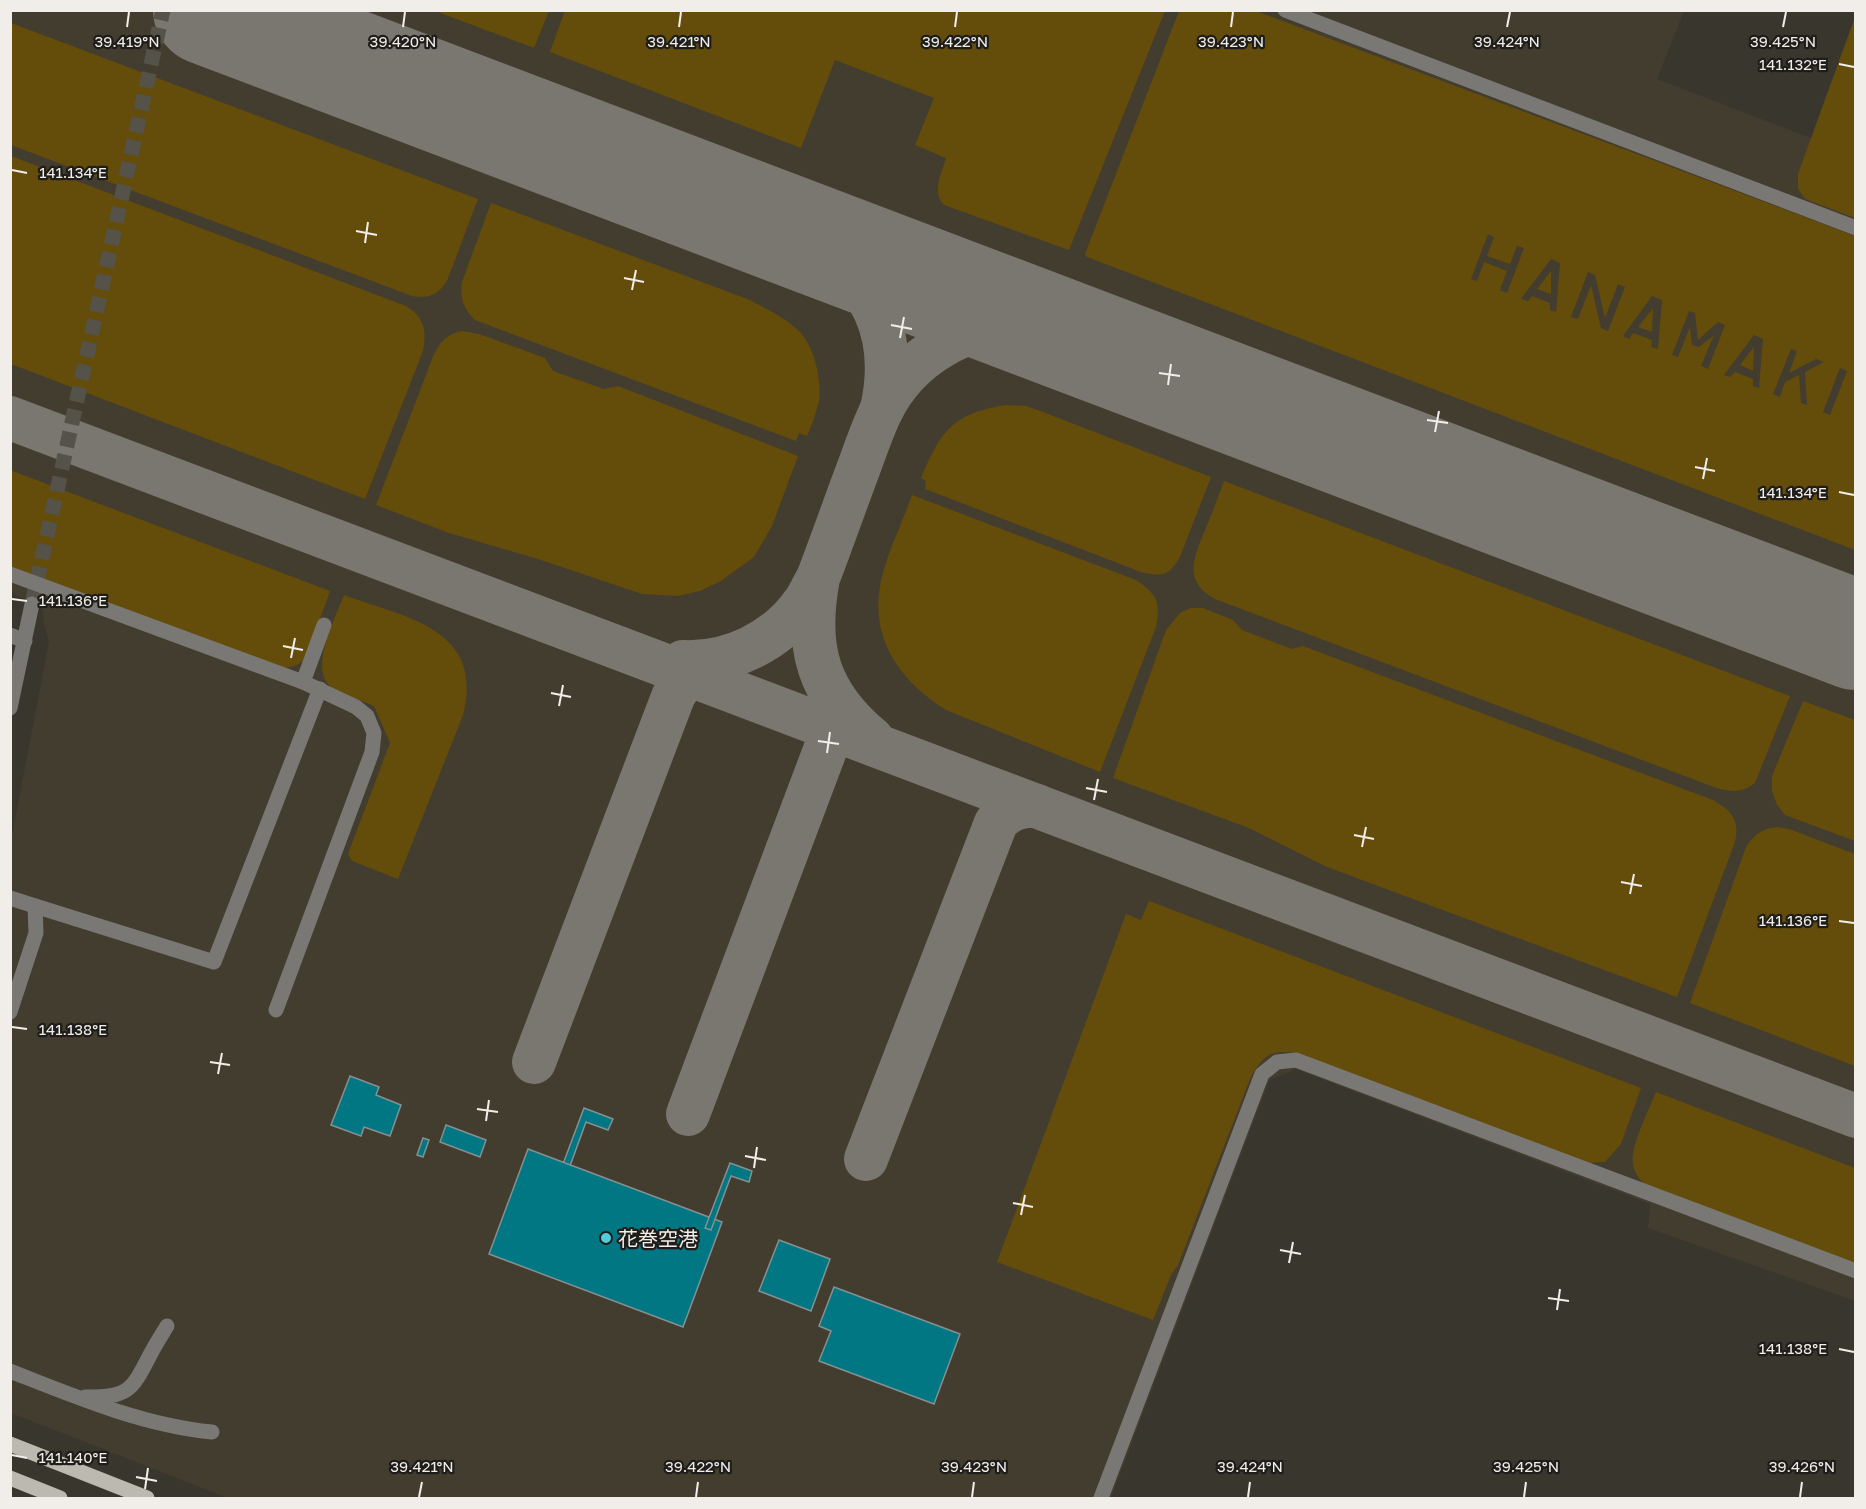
<svg xmlns="http://www.w3.org/2000/svg" width="1866" height="1509" viewBox="0 0 1866 1509" font-family="'Golos Text','Noto Sans JP',sans-serif">
	<style>
		.built { fill: #433d2f }
		.green { fill: #644c0b; fill-rule: evenodd }
		.lines { fill: none; stroke-linecap: round; stroke-linejoin: round }
		.taxiway { stroke: #7a7770; stroke-width: 44 }
		.runway { stroke: #7a7770; stroke-width: 110 }
		.building { fill: #007783; stroke: #849091; stroke-width: 1.5 }
		.minor-tunnel { stroke: #55524a; stroke-width: 15; stroke-dasharray: 15 8; stroke-linecap: butt }
		.minor { stroke: #7a7874; stroke-width: 15 }
		.major { stroke: #bcb9b1; stroke-width: 15 }
		.ticks { fill: none; stroke: #f1eeea; stroke-width: 2 }
		.poi-dot { fill: #53cbdb; stroke: #1f1d1a; stroke-width: 2 }
		.labels { text-anchor: middle; dominant-baseline: central; stroke-width: 4.5; stroke-linejoin: round; paint-order: stroke }
		.poi-label { font-size: 20px; fill: #f1eeea; stroke: #1f1d1a; text-anchor: start }
		.ticks-label { font-size: 15px; text-anchor: middle; fill: #f1eeea; stroke: #1f1d1a; stroke-width: 4.5; stroke-linejoin: round; paint-order: stroke }
	</style>
	<rect width="100%" height="100%" fill="#39362e"/>
	<path class="built" d="M10 11H1684L1657 79 1855 155V1301L1648 1228 1650 1204 1295 1069 1269 1081 1111 1498H228L11 1413V840L49 642 44 625 42 607 11 593Z"/>
	<g class="green">
		<path d="M565 10H1165V11L1069 250 944 205C931 191 942 173 946 158L915 145 934 98 835 60 801 148 550 52Z"/>
		<path d="M435 11 549 10V11L534 48Z"/>
		<path d="M1179 11H1256L1855 236V550L1087 257 1085 254ZM1488 234 1494 237 1487 256 1510 264 1517 246 1524 248 1507 293 1500 290 1507 271 1484 262 1477 281 1471 279ZM1551 259 1560 263 1556 312 1550 310V303L1532 296 1528 301 1521 299ZM1588 272 1595 275 1605 318 1618 284 1625 287 1608 331 1601 328 1591 285 1578 319 1571 317ZM1652 296 1662 300 1658 349 1651 347 1652 340 1633 333 1629 339 1623 336ZM1689 311 1695 313 1698 340 1718 322 1725 325 1708 369 1701 366 1714 335 1699 347 1692 345 1690 327 1678 357 1672 355ZM1754 335 1763 339 1759 388 1753 386V379L1735 372 1730 377 1724 375ZM1791 349 1797 351 1789 373 1816 359 1824 362 1805 372 1807 405 1801 403 1799 375 1785 382 1780 397 1773 394ZM1840 368 1847 371 1830 415 1823 412Z"/>
		<path d="M1855 17 1856 218H1855L1805 199 1798 189V174Z"/>
		<path d="M11 23 478 199 447 281C437 295 430 299 412 296L11 145Z"/>
		<path d="M11 156 406 306C424 317 427 330 423 351L365 499 11 364Z"/>
		<path d="M491 203 750 300C766 309 784 317 798 330 814 345 822 379 819 401 816 413 812 425 807 436L799 433 796 441 475 320C463 308 460 299 462 282Z"/>
		<path d="M1551 271V294L1537 289Z"/>
		<path d="M1653 308 1652 332 1638 327Z"/>
		<path d="M462 331 479 334 545 358 553 371 604 389 618 386 798 456 772 526 754 557 721 581 700 591 678 596 642 594 538 559 449 533 376 505 434 354C441 341 447 334 462 331Z"/>
		<path d="M1754 347 1753 371 1740 365Z"/>
		<path d="M1005 405 1026 406 1043 412 1211 477 1180 557C1169 576 1162 577 1141 572L925 489 926 481 921 478C941 431 952 414 1005 405Z"/>
		<path d="M10 470 330 591 307 656C299 666 292 668 279 668L11 567Z"/>
		<path d="M1224 481 1790 696 1755 783C1741 794 1728 792 1711 786L1215 599C1182 581 1194 558 1205 530 1212 514 1218 497 1224 481Z"/>
		<path d="M912 495 1136 580C1157 594 1161 602 1156 627L1100 772 946 710C897 679 866 634 883 573 890 547 903 521 912 495Z"/>
		<path d="M344 595C406 618 485 628 463 715L398 879 352 861 348 854 390 743 374 706C361 700 343 696 331 687 308 670 336 616 344 595Z"/>
		<path d="M1191 608H1203L1233 620 1242 630 1292 649 1303 646 1713 800C1732 811 1740 820 1735 842L1677 997 1327 867 1249 828 1113 778 1166 630 1181 612Z"/>
		<path d="M1803 701 1855 720V841L1785 815 1777 805 1772 791V776Z"/>
		<path d="M1777 827 1789 829 1855 854V1066L1690 1003 1746 847C1755 834 1761 829 1777 827Z"/>
		<path d="M1149 901 1641 1088 1621 1144 1605 1162 1587 1163 1295 1053C1269 1049 1262 1057 1250 1079L1178 1265 1171 1275 1153 1320 997 1262 1126 914 1141 920Z"/>
		<path d="M1656 1092 1855 1168V1265L1648 1187C1641 1181 1634 1174 1633 1164 1630 1146 1649 1110 1656 1092Z"/>
	</g>
	<g class="lines">
		<g class="taxiway">
			<path d="M810 238C871 282 899 333 882 409"/>
			<path d="M10 418 1856 1116"/>
			<path d="M683 662C729 664 776 642 803 604 809 597 812 588 817 580"/>
			<path d="M872 739C817 693 805 647 818 578 831 544 843 510 856 475 864 454 871 432 881 411 908 356 968 320 1030 326 1041 327 1051 331 1061 333"/>
			<path d="M534 1062 673 697C682 679 694 670 711 662"/>
			<path d="M688 1114 833 729 834 722 831 700"/>
			<path d="M866 1159 996 823C1007 809 1020 805 1037 806"/>
		</g>
		<path class="runway" d="M208 10 1856 635"/>
	</g>
	<g class="building">
		<path d="M350 1076 379 1087 376 1095 401 1105 390 1136 364 1127 361 1136 331 1125Z"/>
		<path d="M584 1108 613 1119 608 1130 586 1122 567 1174 560 1172Z"/>
		<path d="M446 1125 486 1140 480 1157 440 1142Z"/>
		<path d="M423 1138 429 1140 423 1157 417 1155Z"/>
		<path d="M528 1149 722 1222 683 1327 489 1254Z"/>
		<path d="M730 1163 752 1171 749 1182 731 1176 711 1230 705 1228Z"/>
		<path d="M779 1240 830 1259 811 1311 759 1291Z"/>
		<path d="M834 1287 960 1334 934 1404 819 1361 831 1331 819 1326Z"/>
	</g>
	<g class="lines">
		<path class="minor-tunnel" d="M32 604 163 10"/>
		<g class="minor">
			<path d="M1285 10 1856 228"/>
			<path d="M10 574 303 682 356 707 367 716 374 733 372 752 276 1010"/>
			<path d="M10 635 25 641"/>
			<path d="M303 682 324 625"/>
			<path d="M10 708 32 604"/>
			<path d="M10 898 35 906"/>
			<path d="M10 1012 36 933 35 906 214 962 320 689"/>
			<path d="M10 1371C76 1397 142 1425 212 1432"/>
			<path d="M85 1397C128 1397 131 1392 150 1355 155 1345 161 1336 167 1326"/>
			<path d="M1101 1498 1262 1074 1277 1062 1296 1060 1856 1271"/>
		</g>
		<g class="major">
			<path d="M10 1444 147 1498"/>
			<path d="M10 1478 60 1498"/>
		</g>
	</g>
	<path class="ticks" d="M127 27 129 12M403 27 405 12M679 27 681 12M955 27 957 12M1231 27 1233 12M1507 27 1510 12M1783 27 1786 12M1839 64 1854 67M12 170 27 173M356 231 377 235M365 243 368 222M624 278 644 282M632 290 636 270M891 325 912 329M900 338 904 317M1159 373 1180 376M1168 385 1171 364M1427 420 1448 423M1435 432 1439 411M1695 467 1715 471M1703 479 1707 458M1839 492 1854 495M12 599 27 601M283 646 303 650M291 658 295 638M551 693 571 697M559 706 563 685M818 741 839 744M827 753 830 732M1086 788 1107 792M1094 800 1098 779M1354 835 1374 839M1362 847 1366 827M1621 882 1642 886M1630 894 1634 874M1839 921 1854 923M12 1027 27 1029M210 1062 230 1065M218 1074 222 1053M477 1109 498 1112M486 1121 489 1100M745 1156 766 1160M754 1168 757 1147M1013 1203 1033 1207M1021 1215 1025 1195M1280 1250 1301 1254M1289 1263 1293 1242M1548 1298 1569 1301M1557 1310 1560 1289M1839 1349 1854 1352M12 1455 27 1458M136 1477 157 1481M145 1489 148 1468M419 1497 422 1482M696 1497 698 1482M972 1497 974 1482M1248 1497 1250 1482M1524 1497 1526 1482M1800 1497 1802 1482"/>
	<circle class="poi-dot" cx="606" cy="1238" r="6"/>
	<g class="labels">
		<g class="poi-label">
			<text x="618" y="1238">花巻空港</text>
		</g>
	</g>
	<g class="ticks-label">
		<text x="127" y="47">39.419°N</text>
		<text x="403" y="47">39.420°N</text>
		<text x="679" y="47">39.421°N</text>
		<text x="955" y="47">39.422°N</text>
		<text x="1231" y="47">39.423°N</text>
		<text x="1507" y="47">39.424°N</text>
		<text x="1783" y="47">39.425°N</text>
		<text x="1793" y="70">141.132°E</text>
		<text x="73" y="178">141.134°E</text>
		<text x="1793" y="498">141.134°E</text>
		<text x="73" y="606">141.136°E</text>
		<text x="1793" y="926">141.136°E</text>
		<text x="73" y="1035">141.138°E</text>
		<text x="1793" y="1354">141.138°E</text>
		<text x="73" y="1463">141.140°E</text>
		<text x="422" y="1472">39.421°N</text>
		<text x="698" y="1472">39.422°N</text>
		<text x="974" y="1472">39.423°N</text>
		<text x="1250" y="1472">39.424°N</text>
		<text x="1526" y="1472">39.425°N</text>
		<text x="1802" y="1472">39.426°N</text>
	</g>
	<rect width="1866" height="1509" fill="none" stroke="#f1eeea" stroke-width="24"/>
</svg>
